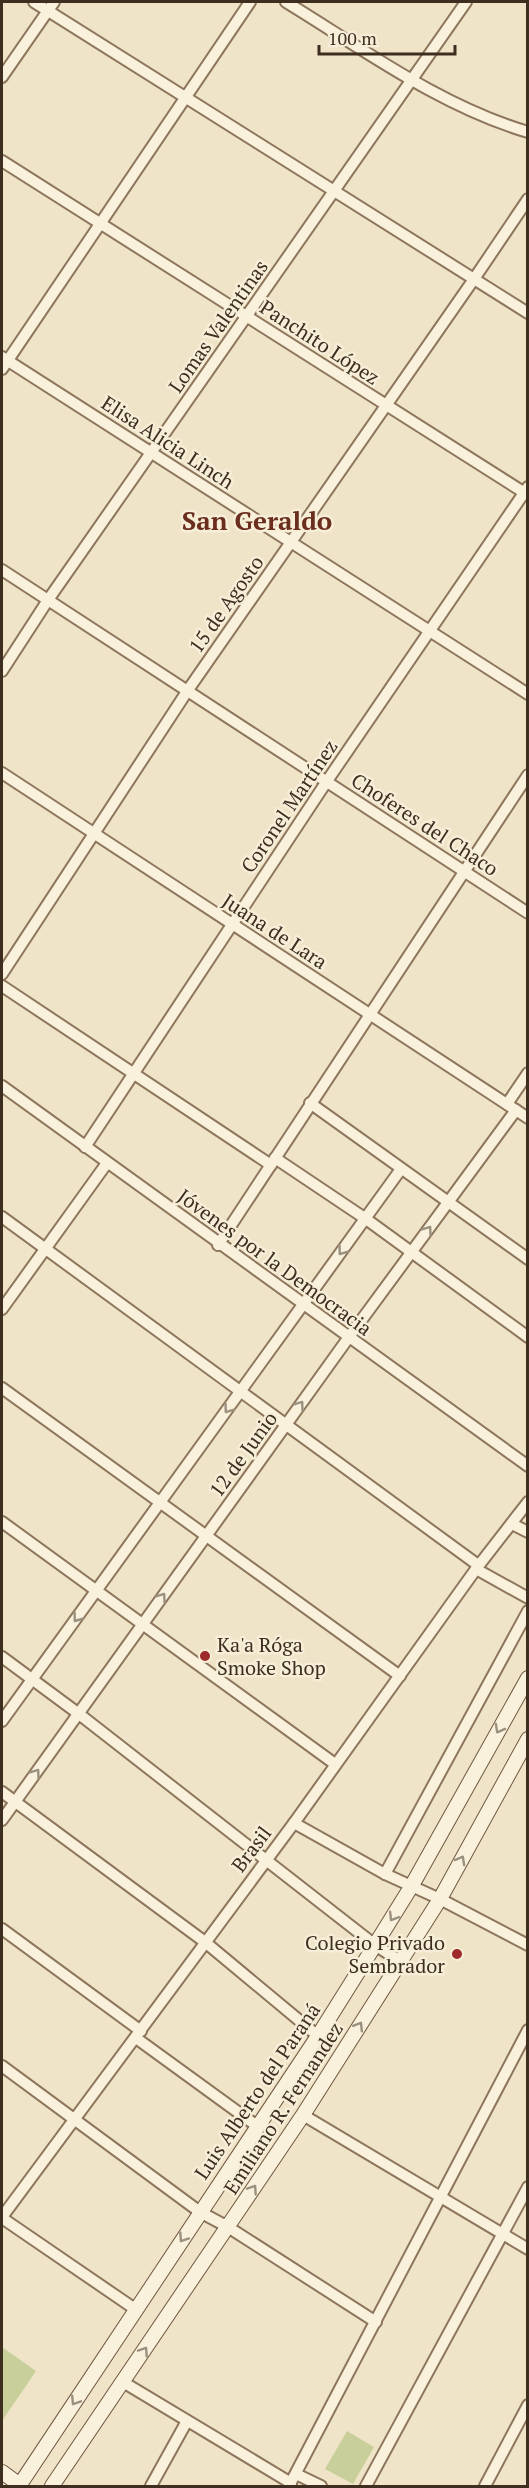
<svg xmlns="http://www.w3.org/2000/svg" width="529" height="2488" viewBox="0 0 529 2488" font-family="'PT Serif',serif">
	<style>
		.grass { fill: #c9cf9b }
		.lines { fill: none; stroke-linecap: round; stroke-linejoin: round }
		.minor-casing { stroke: #8d765c; stroke-width: 14 }
		.secondary-casing { stroke: #6f573f; stroke-width: 16 }
		.minor { stroke: #faf1dc; stroke-width: 10 }
		.secondary { stroke: #faf1dc; stroke-width: 14 }
		.oneway { stroke: #9c907e }
		.poi-dot { fill: #9e2a2b; stroke: #f7eed8; stroke-width: 2 }
		.labels { text-anchor: middle; dominant-baseline: central; stroke-width: 5; stroke-linejoin: round; paint-order: stroke }
		.street-label { font-size: 20px; fill: #3d2e20; stroke: #f7eed8 }
		.poi-label { font-size: 20px; fill: #3d2e20; stroke: #f7eed8; text-anchor: start }
		.district-label { font-size: 26px; font-weight: bold; fill: #6b2e1e; stroke: #f7eed8 }
	</style>
	<rect width="100%" height="100%" fill="#f0e4c8"/>
	<g class="grass">
		<path d="M2 2347 36 2371 2 2421Z"/>
		<path d="M347 2431 374 2447 353 2484 325 2469Z"/>
	</g>
	<g class="lines">
		<defs>
			<g id="minor">
				<path d="M34 2 528 313"/>
				<path d="M286 2C363 49 440 106 528 132"/>
				<path d="M2 77 54 2"/>
				<path d="M2 161 528 495"/>
				<path d="M2 357 528 694"/>
				<path d="M2 369 250 2"/>
				<path d="M2 570 528 913"/>
				<path d="M2 671 48 600 466 2"/>
				<path d="M2 773 528 1118"/>
				<path d="M2 974 188 690 474 279 528 199"/>
				<path d="M2 986 271 1165"/>
				<path d="M2 1086 528 1466"/>
				<path d="M310 1103 528 1259"/>
				<path d="M507 1104 528 1073"/>
				<path d="M85 1147 327 781 528 487"/>
				<path d="M275 1158 366 1219 528 1337"/>
				<path d="M2 1217 478 1565"/>
				<path d="M218 1245 528 775"/>
				<path d="M2 1309 107 1163"/>
				<path d="M2 1388 400 1676"/>
				<path d="M2 1522 335 1764"/>
				<path d="M512 1524 528 1532"/>
				<path d="M476 1569 528 1598"/>
				<path d="M2 1657 79 1714 375 1945 400 1961"/>
				<path d="M2 1721 401 1169"/>
				<path d="M2 1792 205 1942 318 2036"/>
				<path d="M2 1820 349 1337 516 1110"/>
				<path d="M294 1823 385 1874 440 1899 528 1945"/>
				<path d="M385 1874 528 1611"/>
				<path d="M2 1929 141 2031"/>
				<path d="M136 2038 257 2126"/>
				<path d="M2 2066 200 2212 228 2227 376 2322"/>
				<path d="M303 2115 528 2249"/>
				<path d="M2 2217 294 1823 476 1569 528 1502"/>
				<path d="M2 2218 135 2309"/>
				<path d="M123 2382 291 2483"/>
				<path d="M296 2474 321 2486"/>
				<path d="M151 2486 187 2421"/>
				<path d="M289 2486 528 2030"/>
				<path d="M366 2486 528 2187"/>
				<path d="M485 2486 528 2405"/>
			</g>
			<g id="secondary">
				<path d="M2 2472 21 2486"/>
				<path d="M19 2486 318 2036 375 1945 411 1887 528 1678"/>
				<path d="M52 2486 303 2115 440 1899 528 1739"/>
			</g>
		</defs>
		<use href="#minor" class="minor-casing"/>
		<use href="#secondary" class="secondary-casing"/>
		<use href="#minor" class="minor"/>
		<use href="#secondary" class="secondary"/>
	</g>
	<defs><path id="oneway-chevron" d="M-2-3.5L2.5 0L-2 3.5" fill="none" stroke-width="1.6" stroke-linecap="round" stroke-linejoin="round" transform="scale(1.5)"/></defs>
	<g class="oneway">
		<use href="#oneway-chevron" transform="translate(428 1230) rotate(-54)"/>
		<use href="#oneway-chevron" transform="translate(342 1251) rotate(126)"/>
		<use href="#oneway-chevron" transform="translate(300 1405) rotate(-54)"/>
		<use href="#oneway-chevron" transform="translate(228 1409) rotate(126)"/>
		<use href="#oneway-chevron" transform="translate(162 1597) rotate(-55)"/>
		<use href="#oneway-chevron" transform="translate(77 1618) rotate(127)"/>
		<use href="#oneway-chevron" transform="translate(499 1729) rotate(119)"/>
		<use href="#oneway-chevron" transform="translate(36 1773) rotate(-54)"/>
		<use href="#oneway-chevron" transform="translate(461 1860) rotate(-61)"/>
		<use href="#oneway-chevron" transform="translate(393 1917) rotate(122)"/>
		<use href="#oneway-chevron" transform="translate(359 2026) rotate(-58)"/>
		<use href="#oneway-chevron" transform="translate(253 2189) rotate(-56)"/>
		<use href="#oneway-chevron" transform="translate(183 2238) rotate(124)"/>
		<use href="#oneway-chevron" transform="translate(144 2351) rotate(-56)"/>
		<use href="#oneway-chevron" transform="translate(75 2401) rotate(123)"/>
	</g>
	<g class="poi-dot">
		<circle cx="205" cy="1656" r="6"/>
		<circle cx="457" cy="1954" r="6"/>
	</g>
	<g class="labels">
		<g class="street-label">
			<text transform="translate(218 326) rotate(-55)">Lomas Valentinas</text>
			<text transform="translate(320 342) rotate(33)">Panchito López</text>
			<text transform="translate(168 442) rotate(33)">Elisa Alicia Linch</text>
			<text transform="translate(226 604) rotate(-55)">15 de Agosto</text>
			<text transform="translate(289 806) rotate(-56)">Coronel Martínez</text>
			<text transform="translate(425 824) rotate(33)">Choferes del Chaco</text>
			<text transform="translate(275 931) rotate(33)">Juana de Lara</text>
			<text transform="translate(275 1262) rotate(36)">Jóvenes por la Democracia</text>
			<text transform="translate(243 1454) rotate(-54)">12 de Junio</text>
			<text transform="translate(251 1849) rotate(-53)">Brasil</text>
			<text transform="translate(257 2091) rotate(-56)">Luis Alberto del Paraná</text>
			<text transform="translate(283 2108) rotate(-57)">Emiliano R. Fernandez</text>
		</g>
		<g class="poi-label">
			<text x="217" y="1644">Ka'a Róga<tspan x="217" dy="23">Smoke Shop</tspan></text>
			<text x="445" y="1942" text-anchor="end">Colegio Privado<tspan x="445" dy="23">Sembrador</tspan></text>
		</g>
		<g class="district-label">
			<text x="257" y="520">San Geraldo</text>
		</g>
	</g>
	<rect width="529" height="2488" fill="none" stroke="#3d2e20" stroke-width="6"/>
	<path d="M319 45v9h136v-9" fill="none" stroke="#3d2e20" stroke-width="3"/>
	<text x="328" y="45" font-size="18" fill="#3d2e20" stroke="#f7eed8" stroke-width="4.5" paint-order="stroke">100 m</text>
</svg>
